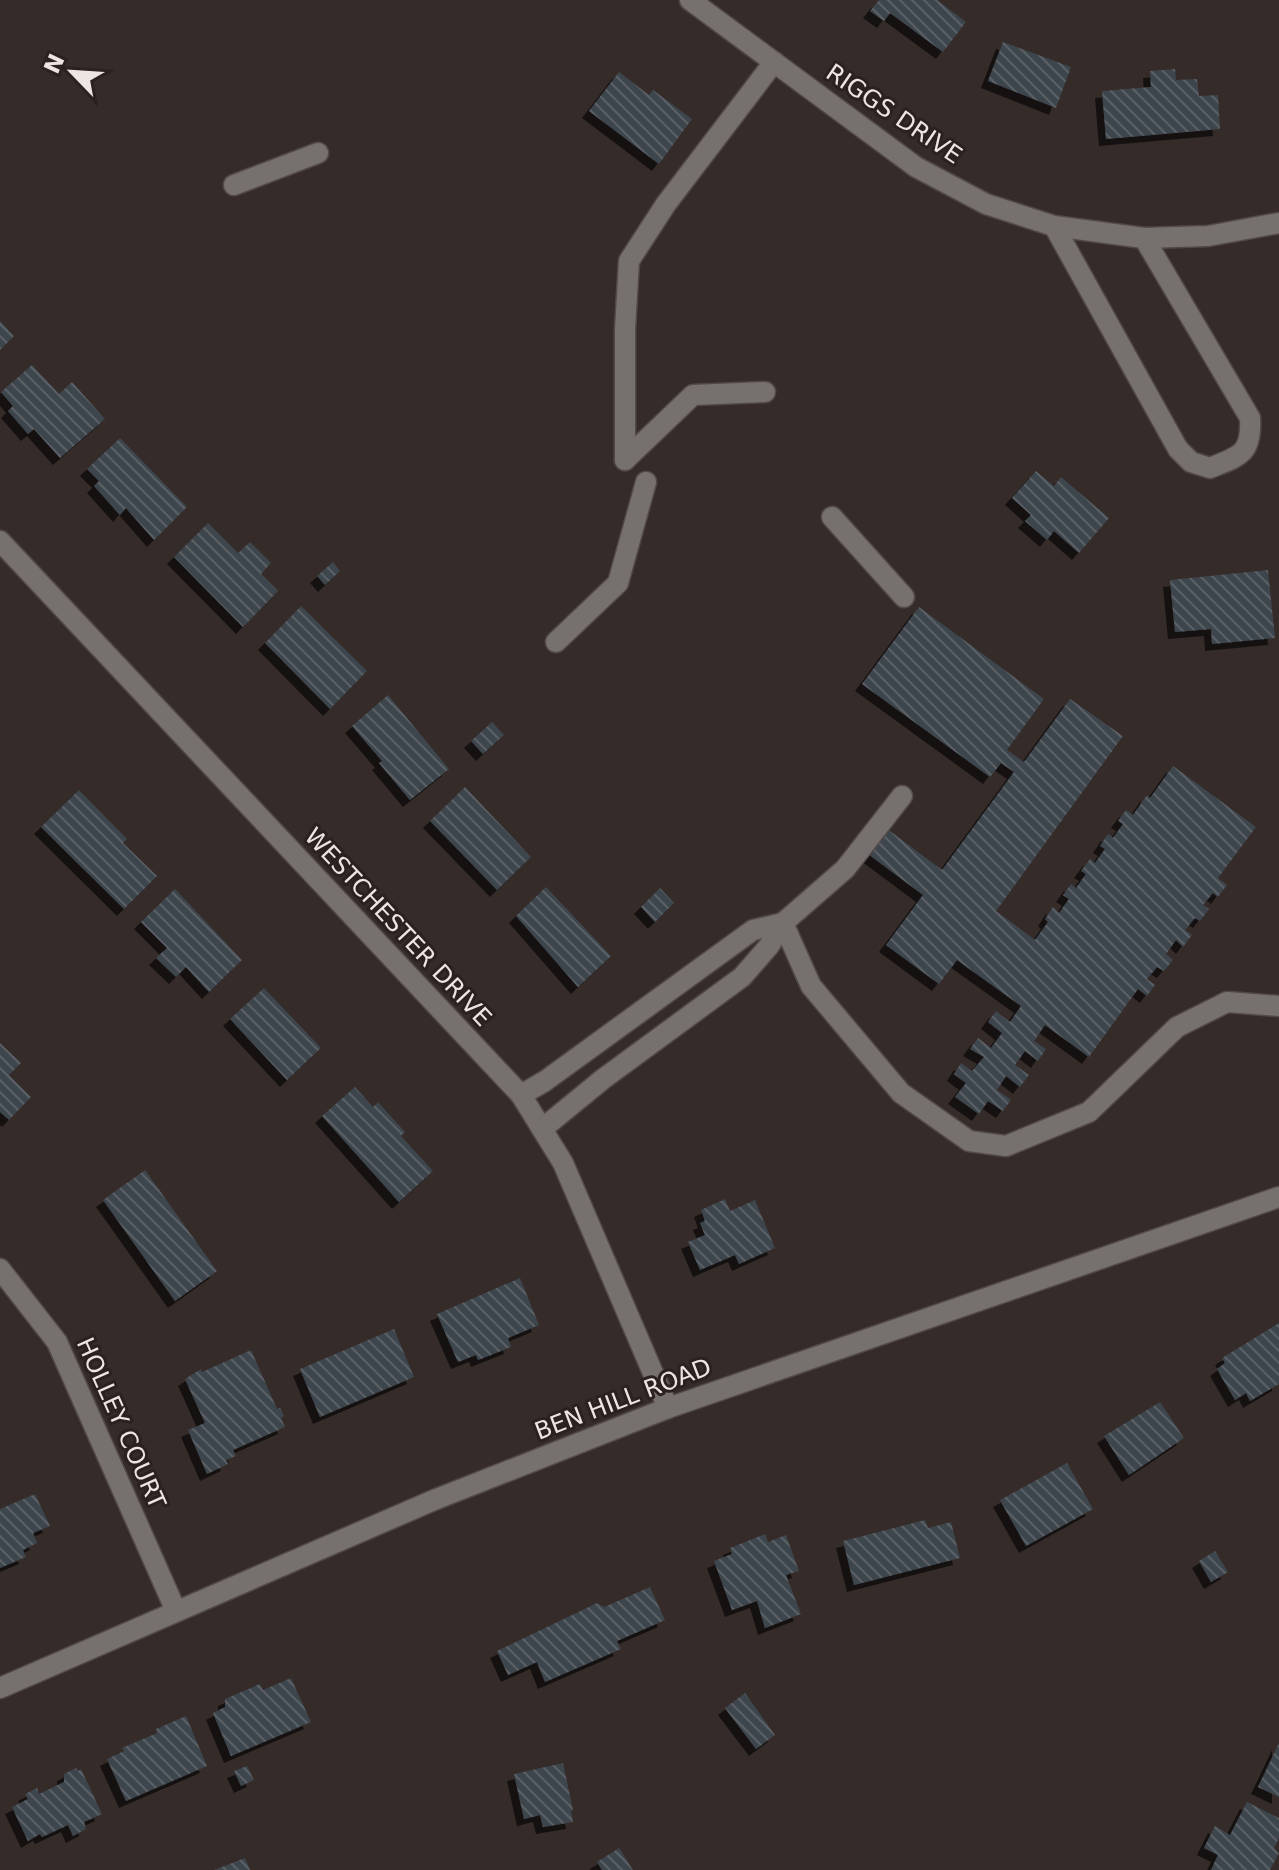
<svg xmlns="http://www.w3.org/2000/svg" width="1279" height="1870" viewBox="0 0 1279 1870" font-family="'DejaVu Sans',sans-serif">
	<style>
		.building { fill: url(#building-back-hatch); filter: url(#shadow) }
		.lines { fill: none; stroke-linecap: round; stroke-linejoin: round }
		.minor-casing { stroke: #524946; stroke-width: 23 }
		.minor { stroke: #76706f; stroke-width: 20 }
		.labels { text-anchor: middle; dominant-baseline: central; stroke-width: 6; stroke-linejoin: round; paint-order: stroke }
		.street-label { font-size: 24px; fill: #ede5e3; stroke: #2b211e }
	</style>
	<defs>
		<pattern id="building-back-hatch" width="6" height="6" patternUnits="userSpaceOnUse" patternTransform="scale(2)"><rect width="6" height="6" fill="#3e454d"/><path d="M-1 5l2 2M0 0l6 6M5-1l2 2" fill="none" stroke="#5a6066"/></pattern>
		<filter id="shadow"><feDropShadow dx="-7" dy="7" stdDeviation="0" flood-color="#0009"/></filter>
	</defs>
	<rect width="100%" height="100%" fill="#352b28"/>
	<g class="building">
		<path d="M879 0H937L966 22 943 52 890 13 884 21 870 11Z"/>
		<path d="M1003 42 1071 67 1056 108 988 81Z"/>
		<path d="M1175 69 1176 80 1197 79 1199 96 1218 95 1220 129 1106 139 1102 91 1151 87 1150 71Z"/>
		<path d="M619 72 649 95 653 90 692 119 659 164 589 111Z"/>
		<path d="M0 321 14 336 0 350Z"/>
		<path d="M32 365 59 394 72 382 105 419 60 458 34 429 28 434 8 411 13 406 1 392Z"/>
		<path d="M120 438 187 507 154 540 126 508 120 515 94 486 99 481 87 469Z"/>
		<path d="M1036 471 1054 486 1061 477 1109 518 1079 553 1054 531 1047 540 1025 521 1031 515 1012 498Z"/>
		<path d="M208 523 238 553 250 542 271 563 261 574 278 591 243 627 174 557Z"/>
		<path d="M333 562 340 571 325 585 317 576Z"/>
		<path d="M1268 570 1275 638 1212 644 1211 629 1175 632 1170 580Z"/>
		<path d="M301 606 367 671 330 709 265 643Z"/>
		<path d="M919 607 1044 699 1007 750 1024 762 1070 699 1123 736 996 911 1035 940 1048 922 1045 919 1053 907 1059 913 1069 899 1063 895 1071 884 1076 888 1086 874 1081 871 1090 859 1095 863 1105 849 1100 846 1108 834 1113 838 1123 824 1118 821 1126 810 1133 815 1147 795 1150 798 1173 766 1256 827 1218 878 1227 885 1218 897 1213 893 1203 905 1209 909 1200 921 1195 918 1185 930 1192 935 1183 947 1176 940 1166 954 1173 960 1164 971 1157 967 1147 979 1155 985 1147 996 1138 989 1089 1057 1045 1025 1034 1041 1046 1049 1038 1061 1025 1051 1015 1065 1029 1075 1020 1087 1006 1076 997 1090 1011 1100 1003 1111 988 1101 979 1114 955 1097 966 1083 954 1074 961 1063 972 1071 984 1057 970 1049 978 1038 991 1048 1002 1033 988 1022 996 1011 1010 1022 1021 1006 957 960 939 984 886 945 923 895 868 854 886 828 942 870 1014 772 1001 763 990 777 862 684Z"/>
		<path d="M388 695 449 769 410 800 379 763 382 761 352 726Z"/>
		<path d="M492 722 504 735 483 754 471 741Z"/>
		<path d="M465 787 531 857 497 890 430 821Z"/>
		<path d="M79 790 127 839 123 843 157 876 124 909 41 827Z"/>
		<path d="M546 887 611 956 578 987 516 916Z"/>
		<path d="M660 888 674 903 655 922 641 907Z"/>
		<path d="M175 889 242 960 209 992 186 967 176 977 156 958 167 948 141 922Z"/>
		<path d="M264 988 321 1048 287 1080 230 1019Z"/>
		<path d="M0 1043 21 1063 9 1075 31 1097 9 1120 0 1112Z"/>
		<path d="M355 1087 373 1107 378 1102 405 1132 401 1136 433 1171 399 1202 322 1116Z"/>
		<path d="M145 1170 217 1271 175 1301 103 1200Z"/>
		<path d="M725 1199 730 1211 755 1200 775 1248 739 1264 735 1255 700 1270 688 1242 705 1235 700 1223 705 1221 701 1210Z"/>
		<path d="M520 1278 539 1325 508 1338 511 1347 478 1360 476 1355 458 1362 437 1314Z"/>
		<path d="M1279 1323V1384L1250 1401 1246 1393 1235 1400 1217 1369 1225 1363 1222 1358Z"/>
		<path d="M394 1329 414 1377 320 1417 300 1369Z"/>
		<path d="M251 1350 277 1409 280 1408 284 1416 281 1418 285 1427 233 1450 236 1456 226 1460 228 1464 207 1474 188 1430 205 1423 185 1379 201 1369 202 1372Z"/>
		<path d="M1160 1402 1184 1438 1129 1475 1104 1436Z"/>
		<path d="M1067 1463 1093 1509 1026 1546 1000 1500Z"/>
		<path d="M35 1494 50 1526 33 1533 37 1543 23 1550 26 1557 0 1568V1509Z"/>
		<path d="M925 1520 928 1528 951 1522 960 1558 854 1585 843 1541Z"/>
		<path d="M765 1534 768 1542 786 1535 799 1571 786 1575 801 1614 765 1628 757 1601 732 1610 714 1561 732 1554 730 1548Z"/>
		<path d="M1215 1551 1228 1572 1211 1582 1199 1561Z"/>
		<path d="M650 1587 665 1620 617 1641 621 1649 545 1682 537 1662 508 1675 497 1651 597 1603 604 1607Z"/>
		<path d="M291 1678 311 1722 231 1756 213 1713 225 1707V1699L260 1684 263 1690Z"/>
		<path d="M745 1693 775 1735 756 1749 725 1708Z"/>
		<path d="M186 1716 207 1766 126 1801 107 1759 124 1751 122 1748 157 1733 156 1729Z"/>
		<path d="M1279 1743V1797L1258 1787Z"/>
		<path d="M563 1763 573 1810 571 1811 573 1822 543 1827 540 1815 524 1819 514 1774Z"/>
		<path d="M247 1766 254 1780 241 1786 234 1771Z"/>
		<path d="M76 1768 78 1771 81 1769 102 1814 84 1822 86 1829 73 1836 68 1825 42 1837 40 1834 28 1841 12 1807 28 1799 25 1794 37 1788 39 1794 64 1782V1774Z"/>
		<path d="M1247 1802 1279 1818V1838L1274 1848 1279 1853 1270 1870H1211L1218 1855 1204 1848 1215 1826 1230 1835Z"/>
		<path d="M619 1848 633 1870H602L597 1862Z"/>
		<path d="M245 1858 250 1870H214Z"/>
	</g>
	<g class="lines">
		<defs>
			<g id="minor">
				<path d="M690 0 916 167 986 204 1054 226 1144 238 1208 236 1279 223"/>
				<path d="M234 185 318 153"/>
				<path d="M1054 226 1178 449 1191 462 1210 468C1240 456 1252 454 1250 418L1144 238"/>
				<path d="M625 460V329L629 261 666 204 774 62"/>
				<path d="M625 460 693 395 765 392"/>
				<path d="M832 517 904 597"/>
				<path d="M0 541 521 1095 563 1163 668 1408"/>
				<path d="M556 642 618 583 646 482"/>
				<path d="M902 796 845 869 783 923 811 986 901 1093 969 1141 1006 1146 1089 1112 1177 1027 1227 1002 1279 1006"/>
				<path d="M521 1095 545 1081 753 930 783 923 769 946 742 977 603 1079 542 1129"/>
				<path d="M0 1269 57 1342 176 1611"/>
				<path d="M0 1688 434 1500 668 1408 1279 1197"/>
			</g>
		</defs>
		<use href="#minor" class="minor-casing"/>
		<use href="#minor" class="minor"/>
	</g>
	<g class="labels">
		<g class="street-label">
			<text transform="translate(894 114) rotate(34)">RIGGS DRIVE</text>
			<text transform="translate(398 927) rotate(47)">WESTCHESTER DRIVE</text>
			<text transform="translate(623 1399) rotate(-21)">BEN HILL ROAD</text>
			<text transform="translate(121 1423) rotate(66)">HOLLEY COURT</text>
		</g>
	</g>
	<g transform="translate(72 72) rotate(295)" stroke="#2b211e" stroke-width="6" paint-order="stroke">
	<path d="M0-6L14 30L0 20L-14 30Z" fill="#ede5e3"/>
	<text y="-12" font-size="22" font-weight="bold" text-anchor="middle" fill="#ede5e3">N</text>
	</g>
</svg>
